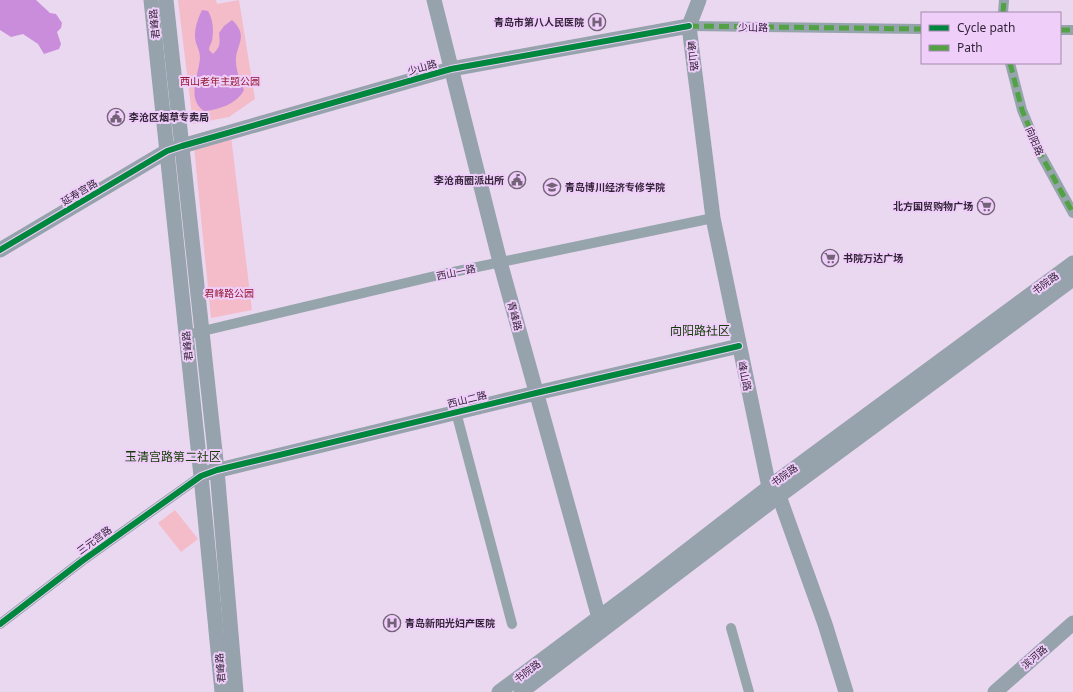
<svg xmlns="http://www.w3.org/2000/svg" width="1073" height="692" viewBox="0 0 1073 692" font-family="'Noto Sans','Noto Sans SC',sans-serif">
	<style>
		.park { fill: #f4bcc8 }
		.water { fill: #ca8ddc }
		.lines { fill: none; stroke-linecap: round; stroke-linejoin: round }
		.street { stroke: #96a5ac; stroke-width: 10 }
		.secondary { stroke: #96a2ac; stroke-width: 15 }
		.quiet { stroke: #52a245; stroke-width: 5; stroke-dasharray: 10 5; stroke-linecap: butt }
		.cycleway-casing { stroke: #efcefa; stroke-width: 8 }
		.cycleway { stroke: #00873e; stroke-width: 6 }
		.labels { text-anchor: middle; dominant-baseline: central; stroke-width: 4; stroke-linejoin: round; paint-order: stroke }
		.poi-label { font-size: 10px; font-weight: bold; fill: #332338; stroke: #efcefa; text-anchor: start }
		.street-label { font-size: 10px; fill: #332338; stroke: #efcefa }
		.park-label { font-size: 10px; fill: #96192f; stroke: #efcefa }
		.quarter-label { font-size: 12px; fill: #113b00; stroke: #efcefa }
	</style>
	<rect width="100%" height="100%" fill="#ead8f0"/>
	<g class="park">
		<path d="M178 0H216L217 4 239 0 255 99 229 117 193 124Z"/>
		<path d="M231 136 252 310 211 318 194 147Z"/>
		<path d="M175 510 198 539 181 552 158 523Z"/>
	</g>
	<g class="water">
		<path d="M0 0H36L50 13 56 14 62 23 61 28 57 32 61 44 59 49 44 54 38 44 23 34 11 37 0 30Z"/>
		<path d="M202 10 208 11C213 19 214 31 212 41 211 44 209 46 209 50L213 54C221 46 220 43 219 33L224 26 232 20C250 37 235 45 236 62 236 71 241 82 244 90 237 104 218 110 204 111 186 99 199 74 200 58 200 53 198 48 196 43 193 33 197 20 202 10Z"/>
	</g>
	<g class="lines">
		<g class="street">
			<path d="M1003 13 1004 0"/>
			<path d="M689 26 922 29"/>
			<path d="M1060 30H1073"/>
			<path d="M1010 63 1022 110 1040 153 1073 213"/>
			<path d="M186 335 439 275 713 218"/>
			<path d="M456 412 512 624"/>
			<path d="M0 624 82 561 201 476"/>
			<path d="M731 628 749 692"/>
		</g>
		<g class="secondary">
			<path d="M151 0 201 476 222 692"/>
			<path d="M166 0 217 470 236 692"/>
			<path d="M434 0 500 262 601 625"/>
			<path d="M699 0 689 26 713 218 769 487 779 496 825 624 846 692"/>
			<path d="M0 250 167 151 182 146 451 69 689 26"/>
			<path d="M207 473 536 393 739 346"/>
			<path d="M499 692 645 583 769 487 1073 263"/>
			<path d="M521 692 779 496 1073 279"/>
			<path d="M995 692 1073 623"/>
		</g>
		<g class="quiet">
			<path d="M1003 13 1004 0"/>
			<path d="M689 26 922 29"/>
			<path d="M1060 30H1073"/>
			<path d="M1010 63 1022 110 1040 153 1073 213"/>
		</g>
		<defs>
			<g id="cycleway">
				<path d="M0 250 167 151 182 146 451 69 689 26"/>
				<path d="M0 624 82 561 201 476 217 470 536 393 739 346"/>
			</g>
		</defs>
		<use href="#cycleway" class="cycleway-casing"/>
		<use href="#cycleway" class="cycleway"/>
	</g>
	<defs>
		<symbol id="hospital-ring" viewBox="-11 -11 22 22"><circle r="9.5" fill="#efcefa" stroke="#736278" stroke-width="1.5"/><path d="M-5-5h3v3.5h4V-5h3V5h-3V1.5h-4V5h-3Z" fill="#736278"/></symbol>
		<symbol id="civic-ring" viewBox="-11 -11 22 22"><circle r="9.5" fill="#efcefa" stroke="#736278" stroke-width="1.5"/><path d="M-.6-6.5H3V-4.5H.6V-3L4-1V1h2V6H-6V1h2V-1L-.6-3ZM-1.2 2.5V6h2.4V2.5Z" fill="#736278"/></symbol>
		<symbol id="university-ring" viewBox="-11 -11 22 22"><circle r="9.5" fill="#efcefa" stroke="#736278" stroke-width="1.5"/><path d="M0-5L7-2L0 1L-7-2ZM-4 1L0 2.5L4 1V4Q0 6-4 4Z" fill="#736278"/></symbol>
		<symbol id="supermarket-ring" viewBox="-11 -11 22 22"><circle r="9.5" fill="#efcefa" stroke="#736278" stroke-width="1.5"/><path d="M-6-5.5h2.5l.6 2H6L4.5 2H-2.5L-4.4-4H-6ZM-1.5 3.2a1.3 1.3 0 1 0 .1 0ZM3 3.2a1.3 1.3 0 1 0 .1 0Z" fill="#736278"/></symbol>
	</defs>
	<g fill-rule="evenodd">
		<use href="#hospital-ring" x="587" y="12" width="20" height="20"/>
		<use href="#civic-ring" x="106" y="107" width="20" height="20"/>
		<use href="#civic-ring" x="507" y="170" width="20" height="20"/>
		<use href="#university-ring" x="542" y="177" width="20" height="20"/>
		<use href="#supermarket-ring" x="976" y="196" width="20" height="20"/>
		<use href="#supermarket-ring" x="820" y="248" width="20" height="20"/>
		<use href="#hospital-ring" x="382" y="613" width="20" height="20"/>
	</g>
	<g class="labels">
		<g class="poi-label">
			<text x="584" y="22" text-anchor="end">青岛市第八人民医院</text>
			<text x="129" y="117">李沧区烟草专卖局</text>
			<text x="504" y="180" text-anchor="end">李沧商圈派出所</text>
			<text x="565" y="187">青岛博川经济专修学院</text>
			<text x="973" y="206" text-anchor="end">北方国贸购物广场</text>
			<text x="843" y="258">书院万达广场</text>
			<text x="405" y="623">青岛新阳光妇产医院</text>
		</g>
		<g class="street-label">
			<text transform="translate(154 24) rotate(-96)">君峰路</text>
			<text transform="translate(753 27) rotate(1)">少山路</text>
			<text transform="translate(693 56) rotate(83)">峰山路</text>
			<text transform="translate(422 67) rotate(-16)">少山路</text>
			<text transform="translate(1035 141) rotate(67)">向阳路</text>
			<text transform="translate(79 192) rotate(-31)">延寿宫路</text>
			<text transform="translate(456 272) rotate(-12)">西山一路</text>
			<text transform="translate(1045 283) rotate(-36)">书院路</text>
			<text transform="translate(515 316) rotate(75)">青峰路</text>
			<text transform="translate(187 346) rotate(-96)">君峰路</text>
			<text transform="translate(745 376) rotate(78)">峰山路</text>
			<text transform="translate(467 399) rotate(-14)">西山二路</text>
			<text transform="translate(784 475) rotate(-36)">书院路</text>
			<text transform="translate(94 540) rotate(-36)">三元宫路</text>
			<text transform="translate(1034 657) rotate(-41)">滨河路</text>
			<text transform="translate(220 668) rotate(-95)">君峰路</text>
			<text transform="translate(527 671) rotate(-37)">书院路</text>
		</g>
		<g class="park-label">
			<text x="220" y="81">西山老年主题公园</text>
			<text x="229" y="293">君峰路公园</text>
		</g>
		<g class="quarter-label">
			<text x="700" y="330">向阳路社区</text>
			<text x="173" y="456">玉清宫路第二社区</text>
		</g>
	</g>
	<rect x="921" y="12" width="140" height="52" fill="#efcefa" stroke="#a48aac"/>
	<rect x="929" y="25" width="20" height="6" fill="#00873e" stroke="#a48aac"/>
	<text x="957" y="32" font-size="12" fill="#332338">Cycle path</text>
	<rect x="929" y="45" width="20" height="6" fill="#52a245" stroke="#a48aac"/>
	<text x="957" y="52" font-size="12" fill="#332338">Path</text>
</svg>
